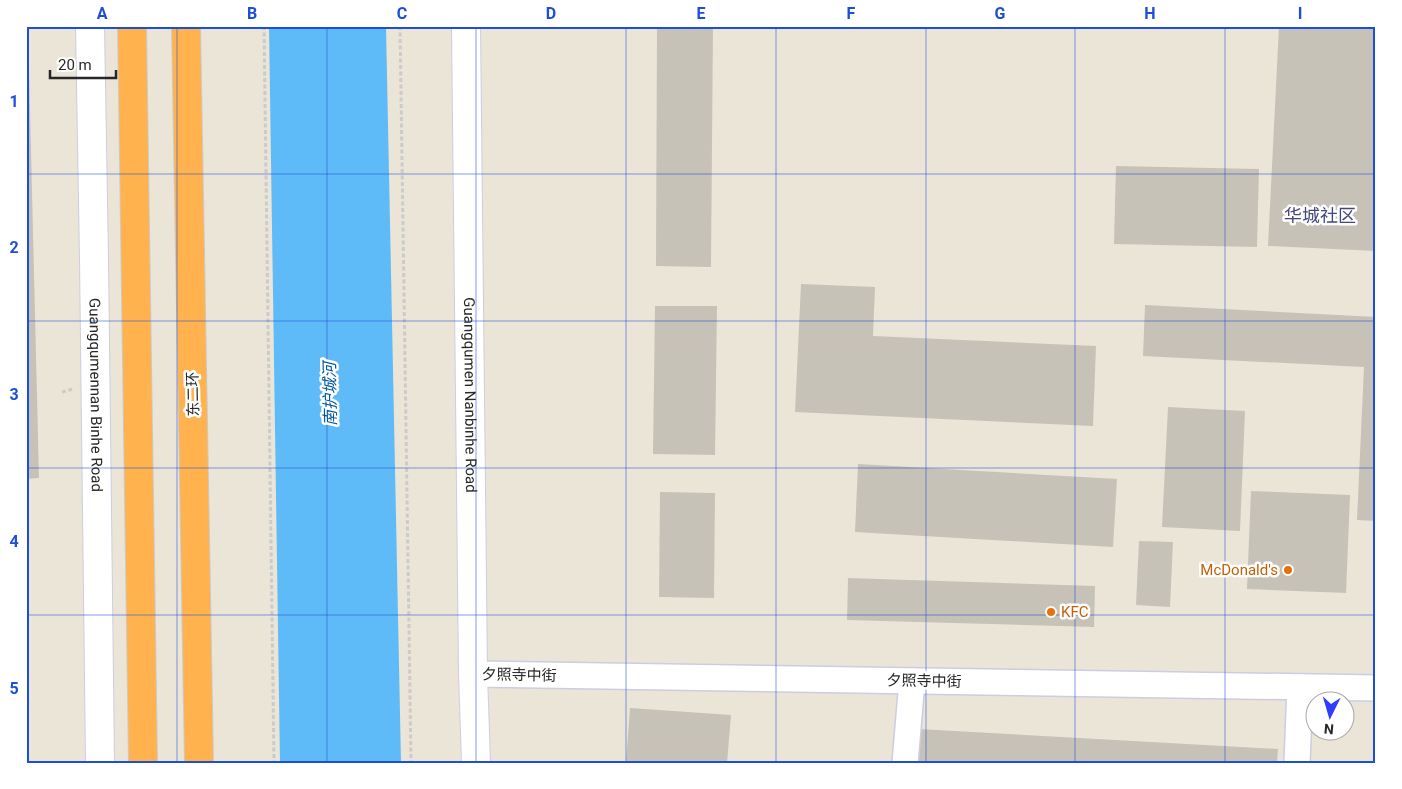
<svg xmlns="http://www.w3.org/2000/svg" width="1402" height="789" viewBox="0 0 1402 789" font-family="Roboto,'Noto Sans SC',sans-serif">
	<style>
		.water { fill: #5fbbf8 }
		.building { fill: #c6c2b7 }
		.lines { fill: none; stroke-linecap: round; stroke-linejoin: round }
		.street-casing { stroke: #cccde2; stroke-width: 28 }
		.secondary-casing { stroke: #cccde2; stroke-width: 30 }
		.highway-casing { stroke: #cbcbcb; stroke-width: 30 }
		.path { stroke: #cbcbcb; stroke-width: 3; stroke-dasharray: 4 2.5; stroke-linecap: butt }
		.street { stroke: #fff; stroke-width: 25 }
		.secondary { stroke: #fff; stroke-width: 28 }
		.highway { stroke: #ffb24e; stroke-width: 28 }
		.grid { fill: none; stroke: #1d4ed8; stroke-width: 1; stroke-opacity: 0.55 }
		.food-dot { fill: #e8710a; stroke: #fff; stroke-width: 2 }
		.labels { text-anchor: middle; dominant-baseline: central; stroke-width: 5; stroke-linejoin: round; paint-order: stroke }
		.street-label { font-size: 15px; fill: #272727; stroke: #fff }
		.food-label { font-size: 15px; fill: #c56008; stroke: #fff; text-anchor: end }
		.water-label { font-size: 16px; font-style: italic; fill: #0255a0; stroke: #fff }
		.quarter-label { font-size: 18px; fill: #44477b; stroke: #fff }
		.neatline { fill: none; stroke: #1d4ed8; stroke-width: 2 }
		.grid-label { font-size: 16px; text-anchor: middle; font-weight: bold; fill: #1d4ed8 }
	</style>
	<rect width="100%" height="100%" fill="#ebe5d7"/>
	<path class="water" d="M269 26H386L401 763H280Z"/>
	<g class="building">
		<path d="M657 26H713L711 267 656 266Z"/>
		<path d="M1279 26H1376V251L1268 246Z"/>
		<path d="M26 27H28L39 478 26 479Z"/>
		<path d="M1116 166 1259 169 1257 247 1114 244Z"/>
		<path d="M801 284 875 287 873 336 1096 346 1093 426 795 412Z"/>
		<path d="M1145 305 1376 317V521L1357 520 1364 367 1143 356Z"/>
		<path d="M655 306H717L715 455 653 454Z"/>
		<path d="M1168 407 1245 411 1240 531 1162 527Z"/>
		<path d="M858 464 1117 479 1113 547 855 532Z"/>
		<path d="M1251 491 1350 495 1346 593 1247 589Z"/>
		<path d="M660 492 715 493 714 598 659 597Z"/>
		<path d="M1139 541 1173 542 1170 607 1136 605Z"/>
		<path d="M848 578 1095 586 1094 627 847 620Z"/>
		<path d="M630 708 731 715 727 763H626Z"/>
		<path d="M918 729 1278 749 1277 763H916Z"/>
	</g>
	<g class="lines">
		<defs>
			<g id="street">
				<path d="M473 674 1376 688"/>
				<path d="M905 763 912 681"/>
				<path d="M1297 763 1300 687"/>
			</g>
			<g id="secondary">
				<path id="s1" d="M90 26 94 258 100 763"/>
				<path id="s2" d="M466 26 473 674 476 763"/>
			</g>
			<g id="highway">
				<path d="M132 26 143 763"/>
				<path d="M186 26 199 763"/>
			</g>
		</defs>
		<use href="#street" class="street-casing"/>
		<use href="#secondary" class="secondary-casing"/>
		<use href="#highway" class="highway-casing"/>
		<g class="path">
			<path d="M264 26 274 763"/>
			<path d="M400 26 411 763"/>
			<path d="M62 392 73 389"/>
		</g>
		<use href="#street" class="street"/>
		<use href="#secondary" class="secondary"/>
		<use href="#highway" class="highway"/>
	</g>
	<path class="grid" d="M177 26V763M327 26V763M476 26V763M626 26V763M776 26V763M926 26V763M1075 26V763M1225 26V763M26 174H1376M26 321H1376M26 468H1376M26 615H1376"/>
	<g class="food-dot">
		<circle cx="1288" cy="570" r="5"/>
		<circle cx="1051" cy="612" r="5"/>
	</g>
	<g class="labels">
		<g class="street-label">
			<text stroke="none"><textPath href="#s1" startOffset="369">Guangqumennan Binhe Road</textPath></text>
			<text transform="translate(193 394) rotate(-91)">东二环</text>
			<text stroke="none"><textPath href="#s2" startOffset="369">Guangqumen Nanbinhe Road</textPath></text>
			<text transform="translate(519 675) rotate(1)">夕照寺中街</text>
			<text transform="translate(924 681) rotate(1)">夕照寺中街</text>
		</g>
		<g class="food-label">
			<text x="1278" y="570">McDonald's</text>
			<text x="1061" y="612" text-anchor="start">KFC</text>
		</g>
		<g class="water-label">
			<text transform="translate(330 394) rotate(-91)">南护城河</text>
		</g>
		<g class="quarter-label">
			<text x="1320" y="215">华城社区</text>
		</g>
	</g>
	<rect width="1402" height="789" fill="none" stroke="#ffffff" stroke-width="55"/>
	<g transform="translate(1330 716) rotate(185)"><circle r="24" fill="#ffffff" stroke="#a9a9a9"/>
	<path d="M0-4L9 19L0 12L-9 19Z" fill="#303cff"/>
	<text y="-8" font-size="14" font-weight="bold" text-anchor="middle" fill="#272727">N</text>
	</g>
	<path d="M50 70v8h66v-8" fill="none" stroke="#272727" stroke-width="2.5"/>
	<text x="58" y="70" font-size="15" fill="#272727" stroke="#ffffff" stroke-width="4" paint-order="stroke">20 m</text>
	<rect x="28" y="28" width="1346" height="734" class="neatline"/>
	<g class="grid-label">
		<text x="102" y="19">A</text>
		<text x="252" y="19">B</text>
		<text x="402" y="19">C</text>
		<text x="551" y="19">D</text>
		<text x="701" y="19">E</text>
		<text x="851" y="19">F</text>
		<text x="1000" y="19">G</text>
		<text x="1150" y="19">H</text>
		<text x="1300" y="19">I</text>
		<text x="14" y="107">1</text>
		<text x="14" y="253">2</text>
		<text x="14" y="400">3</text>
		<text x="14" y="547">4</text>
		<text x="14" y="694">5</text>
	</g>
</svg>
